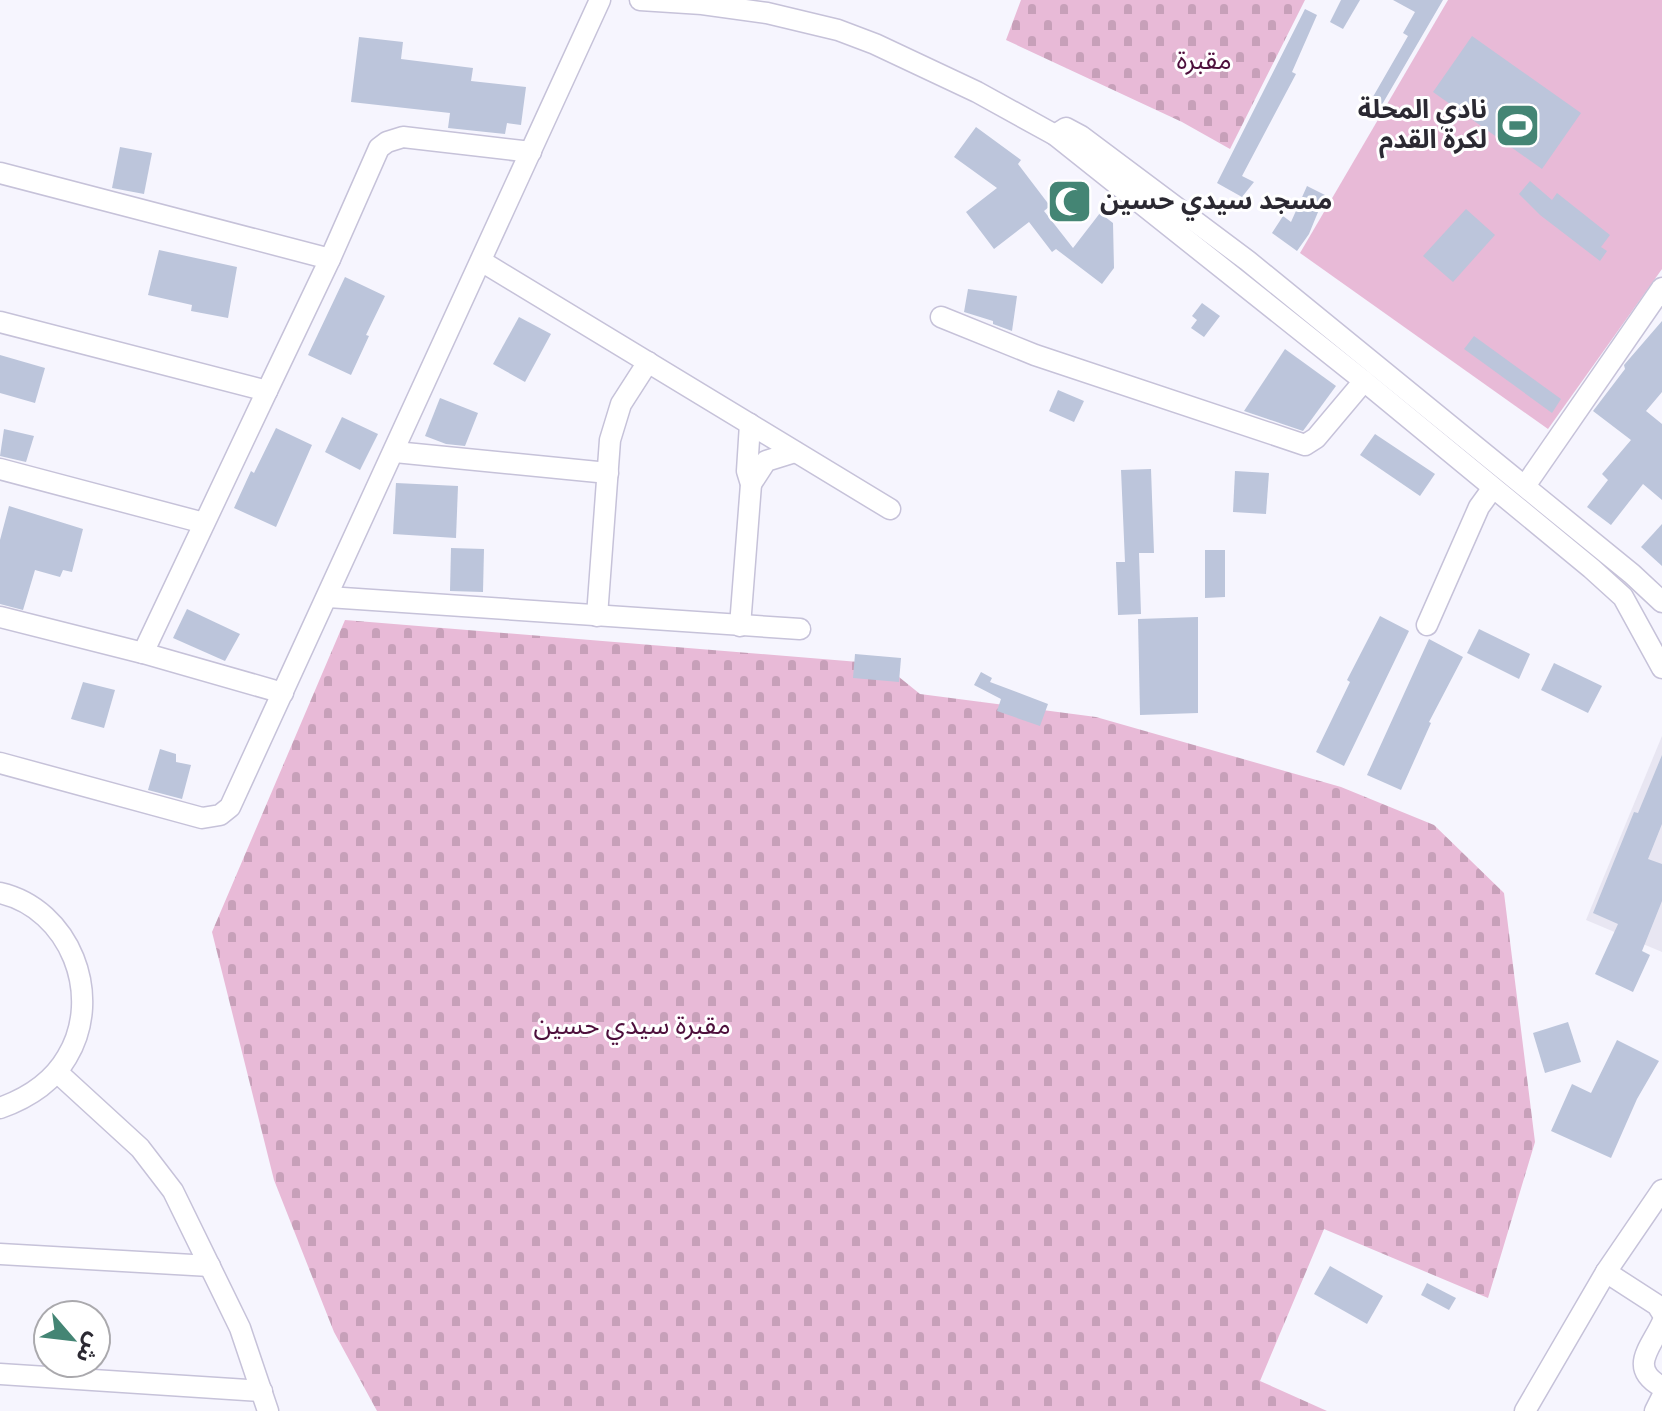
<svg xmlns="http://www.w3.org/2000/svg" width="1662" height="1411" viewBox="0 0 1662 1411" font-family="Overpass,'Noto Sans Arabic',sans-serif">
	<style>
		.built { fill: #e8e6f2 }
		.cemetery { fill: url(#cemetery-stones) }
		.pitch { fill: #e8bad7 }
		.building { fill: #bcc5db }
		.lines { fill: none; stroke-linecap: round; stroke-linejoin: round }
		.minor-casing { stroke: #c6c2d9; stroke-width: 23 }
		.minor { stroke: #fff; stroke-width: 20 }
		.labels { text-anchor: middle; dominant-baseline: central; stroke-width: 6; stroke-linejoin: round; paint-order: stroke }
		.park-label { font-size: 26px; fill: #4d0f3c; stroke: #fff }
		.poi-label { font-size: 26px; font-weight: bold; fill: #2b2932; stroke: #fff; text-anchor: end }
	</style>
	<defs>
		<pattern id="cemetery-stones" width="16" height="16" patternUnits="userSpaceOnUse" patternTransform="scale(2)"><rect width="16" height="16" fill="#e8bad7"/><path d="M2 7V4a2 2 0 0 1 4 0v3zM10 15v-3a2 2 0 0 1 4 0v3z" fill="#c7a0b9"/></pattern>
	</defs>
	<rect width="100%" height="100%" fill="#f6f5fe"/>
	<path class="built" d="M1662 736V952L1586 920Z"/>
	<g class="cemetery">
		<path d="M1021 0H1305L1230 149 1182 122 1006 40Z"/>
		<path d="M345 620 883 664 920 694 1096 717 1341 787 1434 825 1504 893 1535 1142 1488 1298 1324 1229 1260 1381 1327 1411H377L334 1332 274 1180 212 932Z"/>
	</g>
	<path class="pitch" d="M1448 0H1662V269L1548 429 1300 253Z"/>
	<g class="building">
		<path d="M1341 0H1360L1343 29 1330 22Z"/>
		<path d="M1393 0H1443L1380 108 1370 102 1408 36 1403 33 1415 12Z"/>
		<path d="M1305 9 1317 15 1292 72 1296 74 1242 176 1254 182 1242 197 1217 183Z"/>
		<path d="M1472 36 1581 113 1542 169 1433 92Z"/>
		<path d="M359 37 403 42 401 59 473 68 471 81 526 87 521 125 507 123 505 134 448 128 450 113 351 102Z"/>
		<path d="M976 127 1021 160 1018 164 1050 206 1044 211 1073 248 1100 213 1113 223 1114 268 1102 284 1056 249 1052 252 1029 222 994 249 966 212 997 188 954 157Z"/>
		<path d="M120 147 152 153 144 194 112 188Z"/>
		<path d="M1530 181 1552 200 1557 193 1610 235 1601 247 1607 251 1600 261 1540 215 1519 194Z"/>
		<path d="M1307 186 1325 195 1309 234 1297 251 1272 233 1283 216 1291 222Z"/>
		<path d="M1466 209 1495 235 1453 282 1423 256Z"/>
		<path d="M159 250 237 267 228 318 191 311 192 305 148 295Z"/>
		<path d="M345 277 385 296 366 335 369 336 351 375 308 355Z"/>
		<path d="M968 289 1017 296 1012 331 993 324V321L964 312Z"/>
		<path d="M1202 303 1220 316 1204 337 1191 328 1197 320 1192 316Z"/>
		<path d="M519 317 551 334 525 382 493 364Z"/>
		<path d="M1662 321V392L1646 411 1662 424V500L1643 484 1611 525 1587 507 1608 480 1602 474 1631 440 1593 411 1625 369 1624 365Z"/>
		<path d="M1474 336 1561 399 1552 413 1464 349Z"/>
		<path d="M1285 349 1336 386 1303 431 1244 411Z"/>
		<path d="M0 355 45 368 35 403 0 393Z"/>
		<path d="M1058 390 1084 401 1074 422 1049 411Z"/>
		<path d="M440 398 478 413 465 446 446 444 425 436Z"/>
		<path d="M342 417 378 434 360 470 325 452Z"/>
		<path d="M276 428 312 445 276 527 234 508 251 471 254 473Z"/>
		<path d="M4 429 34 436 26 462 0 456Z"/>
		<path d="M1375 434 1435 474 1420 496 1360 455Z"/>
		<path d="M1151 469 1154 553H1139L1141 614 1118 615 1116 562H1125L1121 470Z"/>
		<path d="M1235 471 1269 473 1266 514 1233 512Z"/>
		<path d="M396 483 458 486 456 538 393 534Z"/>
		<path d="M9 506 83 529 72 572 63 570 60 577 35 570 23 610 0 604V540Z"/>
		<path d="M1662 524V566L1641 547Z"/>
		<path d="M451 548 484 549 483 592 450 591Z"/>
		<path d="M1205 550H1225V597L1205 598Z"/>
		<path d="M187 609 240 634 225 661 173 638Z"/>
		<path d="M1380 616 1409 631 1344 766 1316 752 1350 682 1347 680Z"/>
		<path d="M1198 617V713L1140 715 1138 619Z"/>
		<path d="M1479 629 1530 654 1519 679 1467 653Z"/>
		<path d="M1429 639 1463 657 1429 722 1431 723 1401 790 1367 775Z"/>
		<path d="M855 654 901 658 899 682 853 678Z"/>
		<path d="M1554 663 1602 686 1588 713 1541 690Z"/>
		<path d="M981 672 992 678 990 682 1048 704 1040 726 997 711 1001 699 974 685Z"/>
		<path d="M83 682 115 690 104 728 71 719Z"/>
		<path d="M160 749 176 754V762L191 765 182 799 148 790Z"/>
		<path d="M1662 755V824L1648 859 1662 864V901L1642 951 1650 955 1633 992 1595 974 1618 924 1593 913 1634 812 1638 813Z"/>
		<path d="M1568 1022 1581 1062 1545 1073 1533 1033Z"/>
		<path d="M1617 1040 1659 1061 1637 1099 1611 1158 1551 1131 1572 1084 1591 1093Z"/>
		<path d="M1330 1266 1383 1296 1367 1324 1314 1294Z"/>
		<path d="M1427 1283 1456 1298 1449 1310 1421 1295Z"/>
	</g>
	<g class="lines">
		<defs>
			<g id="minor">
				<path d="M640 0 702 4 767 13 838 30 875 44 977 92 1055 135 1364 381 1591 568 1623 597 1662 668"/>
				<path d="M1055 135 1066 128 1081 136 1248 261 1632 574 1662 602"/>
				<path d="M0 173 330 259"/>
				<path d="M481 261 890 509"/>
				<path d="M941 317 1035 355 1305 445 1316 438 1364 381"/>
				<path d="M0 322 267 391 143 653"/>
				<path d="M267 391 330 259 379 148 387 142 403 137 531 152"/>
				<path d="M395 452 608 473"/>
				<path d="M0 469 204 523"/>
				<path d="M751 484 766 461 795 452"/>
				<path d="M1525 486 1662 288"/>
				<path d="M328 597 800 629"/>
				<path d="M597 616 610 440 621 404 648 362"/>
				<path d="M0 617 143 653 283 693"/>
				<path d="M1427 625 1479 507 1492 489"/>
				<path d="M740 626 751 484 747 471 750 424"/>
				<path d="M0 763 202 818 220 815 230 807 600 0"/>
				<path d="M0 893C70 909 104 996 67 1057 52 1083 28 1098 0 1108"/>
				<path d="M57 1072 140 1148 173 1191 240 1328 268 1411"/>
				<path d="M0 1254 210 1266"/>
				<path d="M1606 1272 1657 1305 1662 1313"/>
				<path d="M1662 1323C1650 1349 1628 1368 1662 1387"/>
				<path d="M0 1374 262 1391"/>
				<path d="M1525 1411 1606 1272 1662 1190"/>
				<path d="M1655 1411 1662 1397"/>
			</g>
		</defs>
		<use href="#minor" class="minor-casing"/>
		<use href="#minor" class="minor"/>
	</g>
	<defs>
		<symbol id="stadium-square" viewBox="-11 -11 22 22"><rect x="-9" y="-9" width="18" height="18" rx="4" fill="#448574" stroke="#fff"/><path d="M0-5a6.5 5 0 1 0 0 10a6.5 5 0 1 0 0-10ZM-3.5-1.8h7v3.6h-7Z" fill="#fff"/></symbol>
		<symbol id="mosque-square" viewBox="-11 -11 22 22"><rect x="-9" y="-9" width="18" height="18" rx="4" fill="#448574" stroke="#fff"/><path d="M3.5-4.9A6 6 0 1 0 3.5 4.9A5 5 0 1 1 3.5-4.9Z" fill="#fff"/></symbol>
	</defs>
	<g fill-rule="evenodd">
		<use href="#stadium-square" x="1492" y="100" width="51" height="51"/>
		<use href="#mosque-square" x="1044" y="176" width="51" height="51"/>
	</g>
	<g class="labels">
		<g class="park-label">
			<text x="1204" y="62">مقبرة</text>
			<text x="632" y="1027">مقبرة سيدي حسين</text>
		</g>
		<g class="poi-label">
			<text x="1487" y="111">نادي المحلة<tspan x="1487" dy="30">لكرة القدم</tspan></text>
			<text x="1100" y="202" text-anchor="start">مسجد سيدي حسين</text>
		</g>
	</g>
	<g transform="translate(72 1339) rotate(118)"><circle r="38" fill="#ffffff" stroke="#aaa9ad" stroke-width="2"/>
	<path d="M0-6L14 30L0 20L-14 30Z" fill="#448574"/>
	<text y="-12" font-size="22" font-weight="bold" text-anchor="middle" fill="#2b2932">ش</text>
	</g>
</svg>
